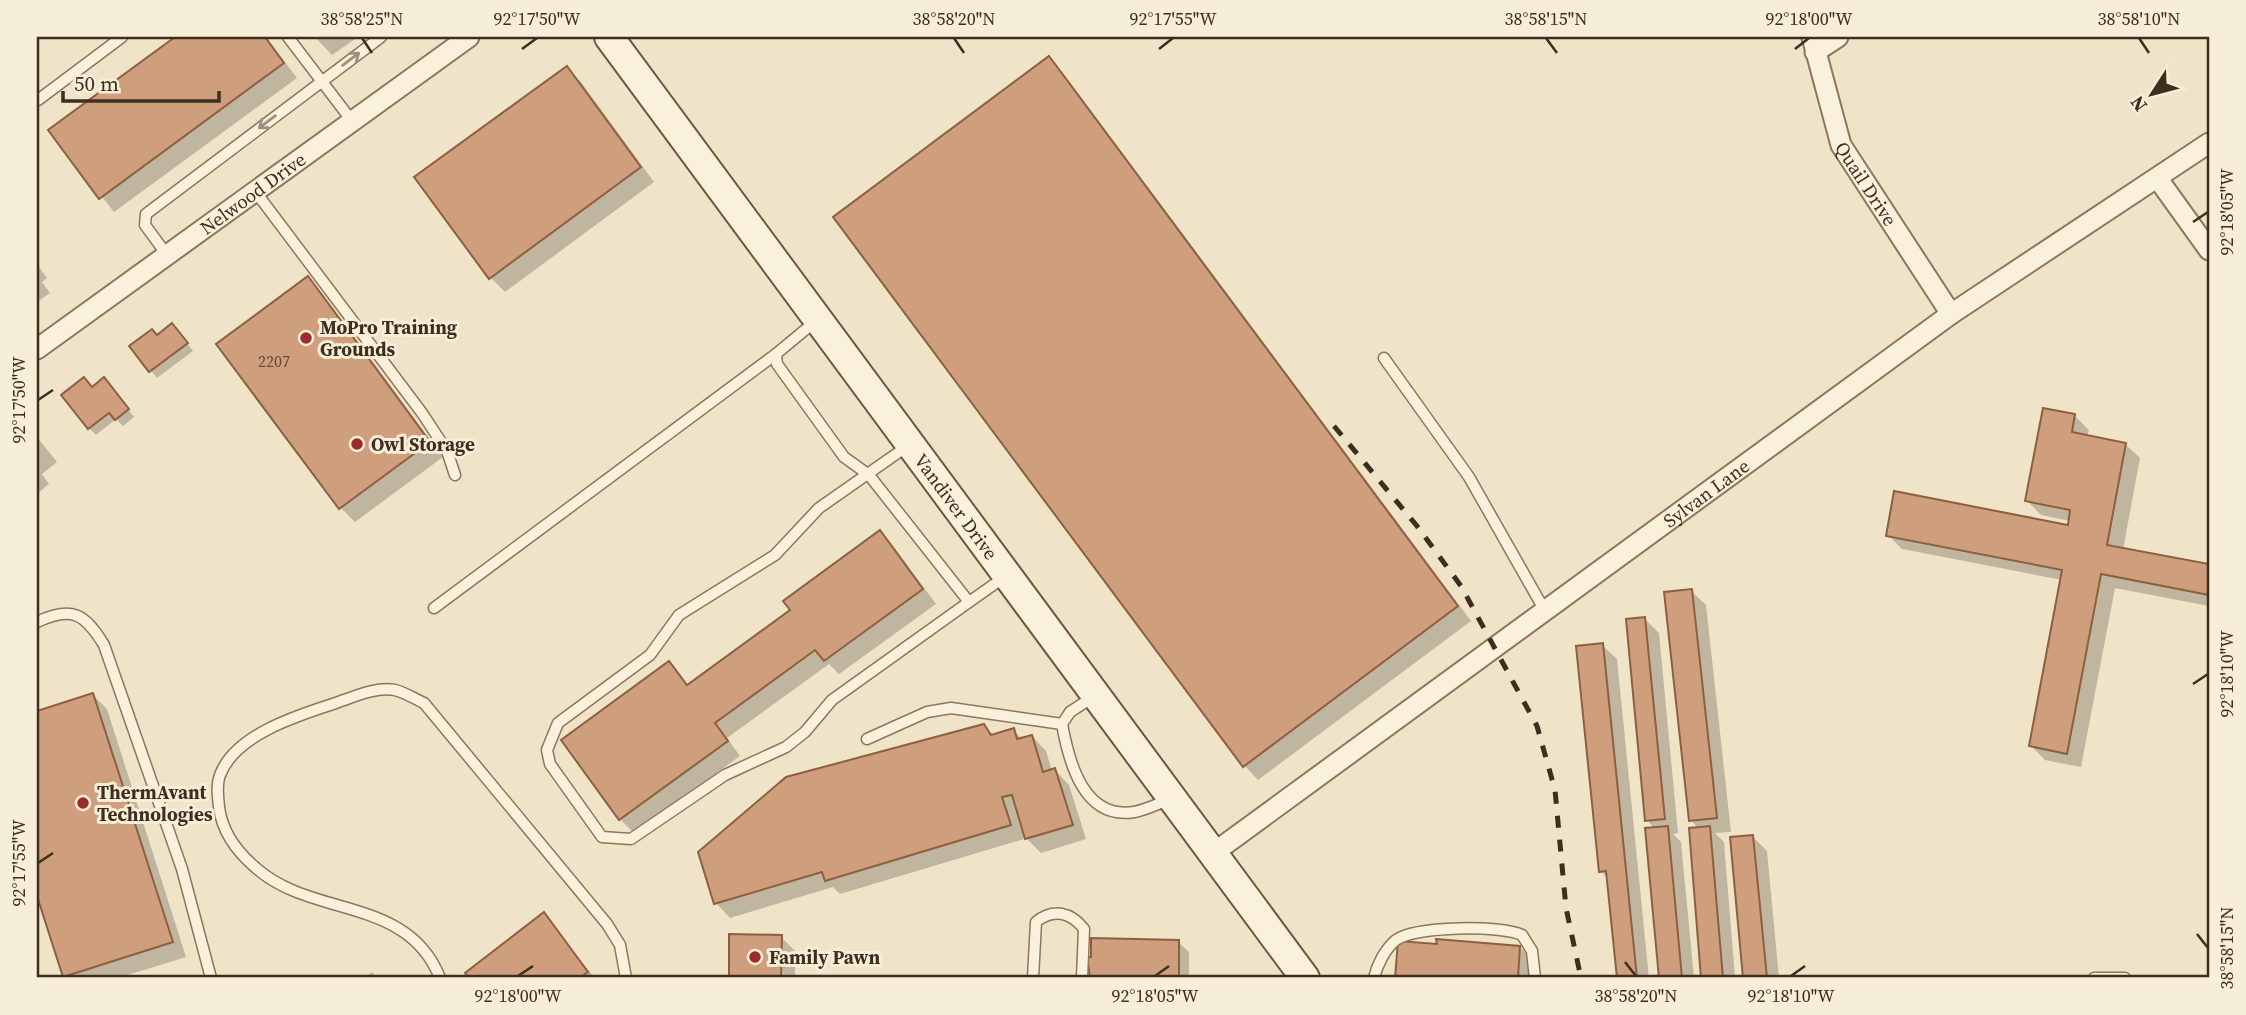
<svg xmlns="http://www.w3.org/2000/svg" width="2246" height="1015" viewBox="0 0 2246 1015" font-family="'Source Serif 4',serif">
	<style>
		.shadow { fill: #0003 }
		.building { fill: #cf9f7d; stroke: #8d5f41; stroke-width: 2 }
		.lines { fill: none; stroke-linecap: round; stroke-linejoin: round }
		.lane-casing { stroke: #8d765c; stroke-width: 13 }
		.street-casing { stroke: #8d765c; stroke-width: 23 }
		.secondary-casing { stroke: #6f573f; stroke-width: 32 }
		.lane { stroke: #faf1dc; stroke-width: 10 }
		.street { stroke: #faf1dc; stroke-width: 19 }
		.secondary { stroke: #faf1dc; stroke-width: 28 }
		.rail { stroke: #3d2e20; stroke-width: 5; stroke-dasharray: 12 12; stroke-linecap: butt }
		.oneway { stroke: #9c907e }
		.ticks { fill: none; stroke: #3d2e20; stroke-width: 2.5 }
		.poi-dot { fill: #9e2a2b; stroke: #f7eed8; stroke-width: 2.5 }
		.labels { text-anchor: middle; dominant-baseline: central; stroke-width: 6; stroke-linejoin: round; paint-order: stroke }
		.number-label { font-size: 16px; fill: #624a37 }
		.street-label { font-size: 19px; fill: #3d2e20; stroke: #f7eed8 }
		.poi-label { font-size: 19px; font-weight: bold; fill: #3d2e20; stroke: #f7eed8; text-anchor: start }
		.neatline { fill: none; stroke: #3d2e20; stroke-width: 2.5 }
		.ticks-label { font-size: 18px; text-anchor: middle; fill: #3d2e20 }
	</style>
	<rect width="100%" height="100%" fill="#f0e4c8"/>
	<g class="shadow">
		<path d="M178 37H266L297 78 114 212 50 131Z"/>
		<path d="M315 37H358L332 55Z"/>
		<path d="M1049 59 1063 73 1471 621 1258 780 1244 765Z"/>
		<path d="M566 68 581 82 654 182 505 292 491 278 417 178Z"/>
		<path d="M37 264 47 278 42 282 50 293 37 302Z"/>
		<path d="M307 278 322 293 443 457 355 522 341 508 219 344Z"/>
		<path d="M179 332 193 351 157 378 132 347Z"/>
		<path d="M111 387 134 417 123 426 116 419 96 435 89 428 92 389Z"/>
		<path d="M2074 415 2089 430 2087 437 2125 444 2140 458 2123 550 2209 566V606L2115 588 2081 767 2045 760 2031 746 2062 580 1902 549 1888 535 2069 527 2070 521 2041 515 2027 501Z"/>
		<path d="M37 437 57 462 42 474 49 484 37 494Z"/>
		<path d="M880 533 894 547 936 604 839 674 829 664 727 738 740 756 634 833 620 819 669 664 689 686 793 610Z"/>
		<path d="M1691 591 1706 605 1731 832 1715 833 1724 842 1735 978H1703L1691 829H1699L1691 820Z"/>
		<path d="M1645 619 1659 633 1678 833 1673 834 1681 842 1694 978H1661L1647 829H1655L1647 820Z"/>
		<path d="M1602 645 1617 659 1649 978H1618L1608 879 1601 871Z"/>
		<path d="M93 695 107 709 186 957 118 978H66L37 890V713Z"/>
		<path d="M984 725 994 736 1013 730 1022 739 1032 736 1046 751 1052 771 1055 770 1069 785 1086 839 1041 853 1022 834 1024 839 840 894 833 887 730 918 716 903Z"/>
		<path d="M1753 837 1767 851 1779 978H1745L1731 839Z"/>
		<path d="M543 915 595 978H471L468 973Z"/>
		<path d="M731 936 781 937 795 951V978H730Z"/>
		<path d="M1438 940 1520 947 1534 962 1533 978H1397L1399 943 1439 946Z"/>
		<path d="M1178 942 1189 952V978H1091L1089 958Z"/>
		<path d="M372 972 378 978H364Z"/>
	</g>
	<g class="building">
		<path d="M175 37H265L284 63 99 199 48 130Z"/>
		<path d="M1049 56 1458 606 1243 767 833 217Z"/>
		<path d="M567 66 641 167 489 279 414 177Z"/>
		<path d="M308 276 430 442 339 509 216 344Z"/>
		<path d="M172 323 188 343 149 372 129 346 152 329 157 335Z"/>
		<path d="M84 377 92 387 104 377 129 409 115 420 109 413 88 429 61 395Z"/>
		<path d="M2043 408 2075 414 2072 432 2126 443 2107 545 2209 564V595L2101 574 2067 754 2029 746 2062 570 1886 536 1894 491 2068 525 2070 510 2025 501Z"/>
		<path d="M880 530 923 589 824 661 815 650 715 723 728 741 619 820 561 740 669 661 687 685 790 610 783 601Z"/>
		<path d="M1692 589 1717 818 1689 821 1664 592Z"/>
		<path d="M1645 617 1665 819 1645 821 1626 619Z"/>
		<path d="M1603 643 1637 978H1617L1606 871 1599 872 1576 646Z"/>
		<path d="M93 693 173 942 63 977 37 896V711Z"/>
		<path d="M984 724 991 735 1014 728 1017 739 1032 735 1043 772 1055 768 1073 825 1025 839 1012 795 1002 797 1011 825 825 881 822 872 714 904 698 852 786 777Z"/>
		<path d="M1668 826 1682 978H1659L1645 828Z"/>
		<path d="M1710 826 1723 978H1701L1689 828Z"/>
		<path d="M1753 835 1767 978H1743L1730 837Z"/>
		<path d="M544 912 588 972 579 978H469L465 973Z"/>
		<path d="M729 934 782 935 781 978H729Z"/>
		<path d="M1091 938 1179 940V978H1090L1087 957H1091Z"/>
		<path d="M1436 939 1520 946 1518 978H1395L1398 941 1437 944Z"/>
	</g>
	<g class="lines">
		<defs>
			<g id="lane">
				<path d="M288 37 352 121"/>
				<path d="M38 100 122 37"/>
				<path d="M255 191 422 413 447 451 455 475"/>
				<path d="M167 255 145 225 146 214 381 37"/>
				<path d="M817 320 776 354 777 364 844 457 869 475 969 602 1006 576"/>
				<path d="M1384 358 1469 477 1545 611"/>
				<path d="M909 445 819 508 775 555 679 615 650 655 558 723 547 750 550 764 602 837 631 839 725 775 786 747 805 732 832 700 969 602"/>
				<path d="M434 608 776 354"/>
				<path d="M37 622C72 605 85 614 104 645L182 869 211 978"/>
				<path d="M1093 697 1070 712 1062 724C1069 763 1084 820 1134 812 1146 810 1159 803 1171 799"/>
				<path d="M867 739 927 712 951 708 1062 724"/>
				<path d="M440 978C408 896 312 918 256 868 236 851 222 832 219 807 218 796 216 785 220 775 235 735 296 716 333 704 351 698 376 686 395 690 404 692 415 699 424 703L607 924 620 945 626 978"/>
				<path d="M1033 978 1036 922C1053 908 1071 912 1084 929L1082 978"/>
				<path d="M1374 978C1377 965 1385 949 1396 940 1416 926 1500 925 1522 935L1532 951 1535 978"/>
				<path d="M2094 978H2125"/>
			</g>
			<g id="street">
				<path id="s1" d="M1812 37 1841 145 1951 314"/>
				<path d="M1815 52 1838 37"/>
				<path d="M2158 179 2209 250"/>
				<path id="s2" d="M37 349 469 37"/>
				<path id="s3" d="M1212 854 1951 314 2209 143"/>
			</g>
			<g id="secondary">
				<path id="s4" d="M609 37 1305 978"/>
			</g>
		</defs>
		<use href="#lane" class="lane-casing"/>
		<use href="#street" class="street-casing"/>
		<use href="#secondary" class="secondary-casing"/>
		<use href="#lane" class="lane"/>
		<use href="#street" class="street"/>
		<use href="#secondary" class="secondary"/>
		<path class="rail" d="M1334 426 1417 526 1461 586 1537 726 1555 790 1566 908 1581 978"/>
	</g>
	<defs><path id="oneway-shaft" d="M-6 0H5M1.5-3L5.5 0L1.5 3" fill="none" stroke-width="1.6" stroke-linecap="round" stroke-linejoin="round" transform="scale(1.75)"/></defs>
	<g class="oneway">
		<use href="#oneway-shaft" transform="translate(351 59) rotate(-37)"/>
		<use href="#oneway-shaft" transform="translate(267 122) rotate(143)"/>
	</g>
	<path class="ticks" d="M362 38 372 53M954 38 964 53M1546 38 1557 53M2139 38 2149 53M522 49 537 38M1159 49 1173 38M1795 49 1809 38M2193 222 2208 212M38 400 53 390M2193 684 2208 674M38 863 53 853M2197 934 2208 948M1625 962 1636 976M518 976 533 966M1155 976 1169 966M1791 976 1805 966"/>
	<g class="poi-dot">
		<circle cx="306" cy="338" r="7"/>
		<circle cx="357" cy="444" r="7"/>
		<circle cx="83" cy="803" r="7"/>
		<circle cx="755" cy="957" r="7"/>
	</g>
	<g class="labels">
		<g class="number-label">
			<text x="274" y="361">2207</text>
		</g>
		<g class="street-label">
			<text stroke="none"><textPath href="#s1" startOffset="158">Quail Drive</textPath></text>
			<text stroke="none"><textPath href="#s2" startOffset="266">Nelwood Drive</textPath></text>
			<text stroke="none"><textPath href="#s3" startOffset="612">Sylvan Lane</textPath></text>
			<text stroke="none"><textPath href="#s4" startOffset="584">Vandiver Drive</textPath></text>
		</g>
		<g class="poi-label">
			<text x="320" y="327">MoPro Training<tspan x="320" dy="22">Grounds</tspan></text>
			<text x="371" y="444">Owl Storage</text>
			<text x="97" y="792">ThermAvant<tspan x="97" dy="22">Technologies</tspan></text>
			<text x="769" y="957">Family Pawn</text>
		</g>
	</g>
	<rect width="2246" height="1015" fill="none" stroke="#f7eed8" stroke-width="77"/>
	<g transform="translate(2152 94) rotate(234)" stroke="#f7eed8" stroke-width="5" paint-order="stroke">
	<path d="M0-5L12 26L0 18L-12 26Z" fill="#3d2e20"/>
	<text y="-10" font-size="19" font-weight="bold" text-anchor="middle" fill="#3d2e20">N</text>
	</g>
	<path d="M63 91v10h156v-10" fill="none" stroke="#3d2e20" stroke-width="3.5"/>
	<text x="74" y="91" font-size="21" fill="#3d2e20" stroke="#f7eed8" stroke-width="5" paint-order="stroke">50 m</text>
	<rect x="38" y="38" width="2170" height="938" class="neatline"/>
	<g class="ticks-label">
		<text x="362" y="25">38°58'25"N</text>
		<text x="537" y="25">92°17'50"W</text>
		<text x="954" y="25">38°58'20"N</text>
		<text x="1173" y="25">92°17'55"W</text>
		<text x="1546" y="25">38°58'15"N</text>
		<text x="1809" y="25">92°18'00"W</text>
		<text x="2139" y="25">38°58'10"N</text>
		<text transform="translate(2227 212) rotate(-90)" y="6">92°18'05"W</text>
		<text transform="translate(19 400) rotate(-90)" y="6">92°17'50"W</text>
		<text transform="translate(2227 674) rotate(-90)" y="6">92°18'10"W</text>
		<text transform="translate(19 863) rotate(-90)" y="6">92°17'55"W</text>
		<text transform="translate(2227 948) rotate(-90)" y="6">38°58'15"N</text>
		<text x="518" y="1002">92°18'00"W</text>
		<text x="1155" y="1002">92°18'05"W</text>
		<text x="1636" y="1002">38°58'20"N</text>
		<text x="1791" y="1002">92°18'10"W</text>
	</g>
</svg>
